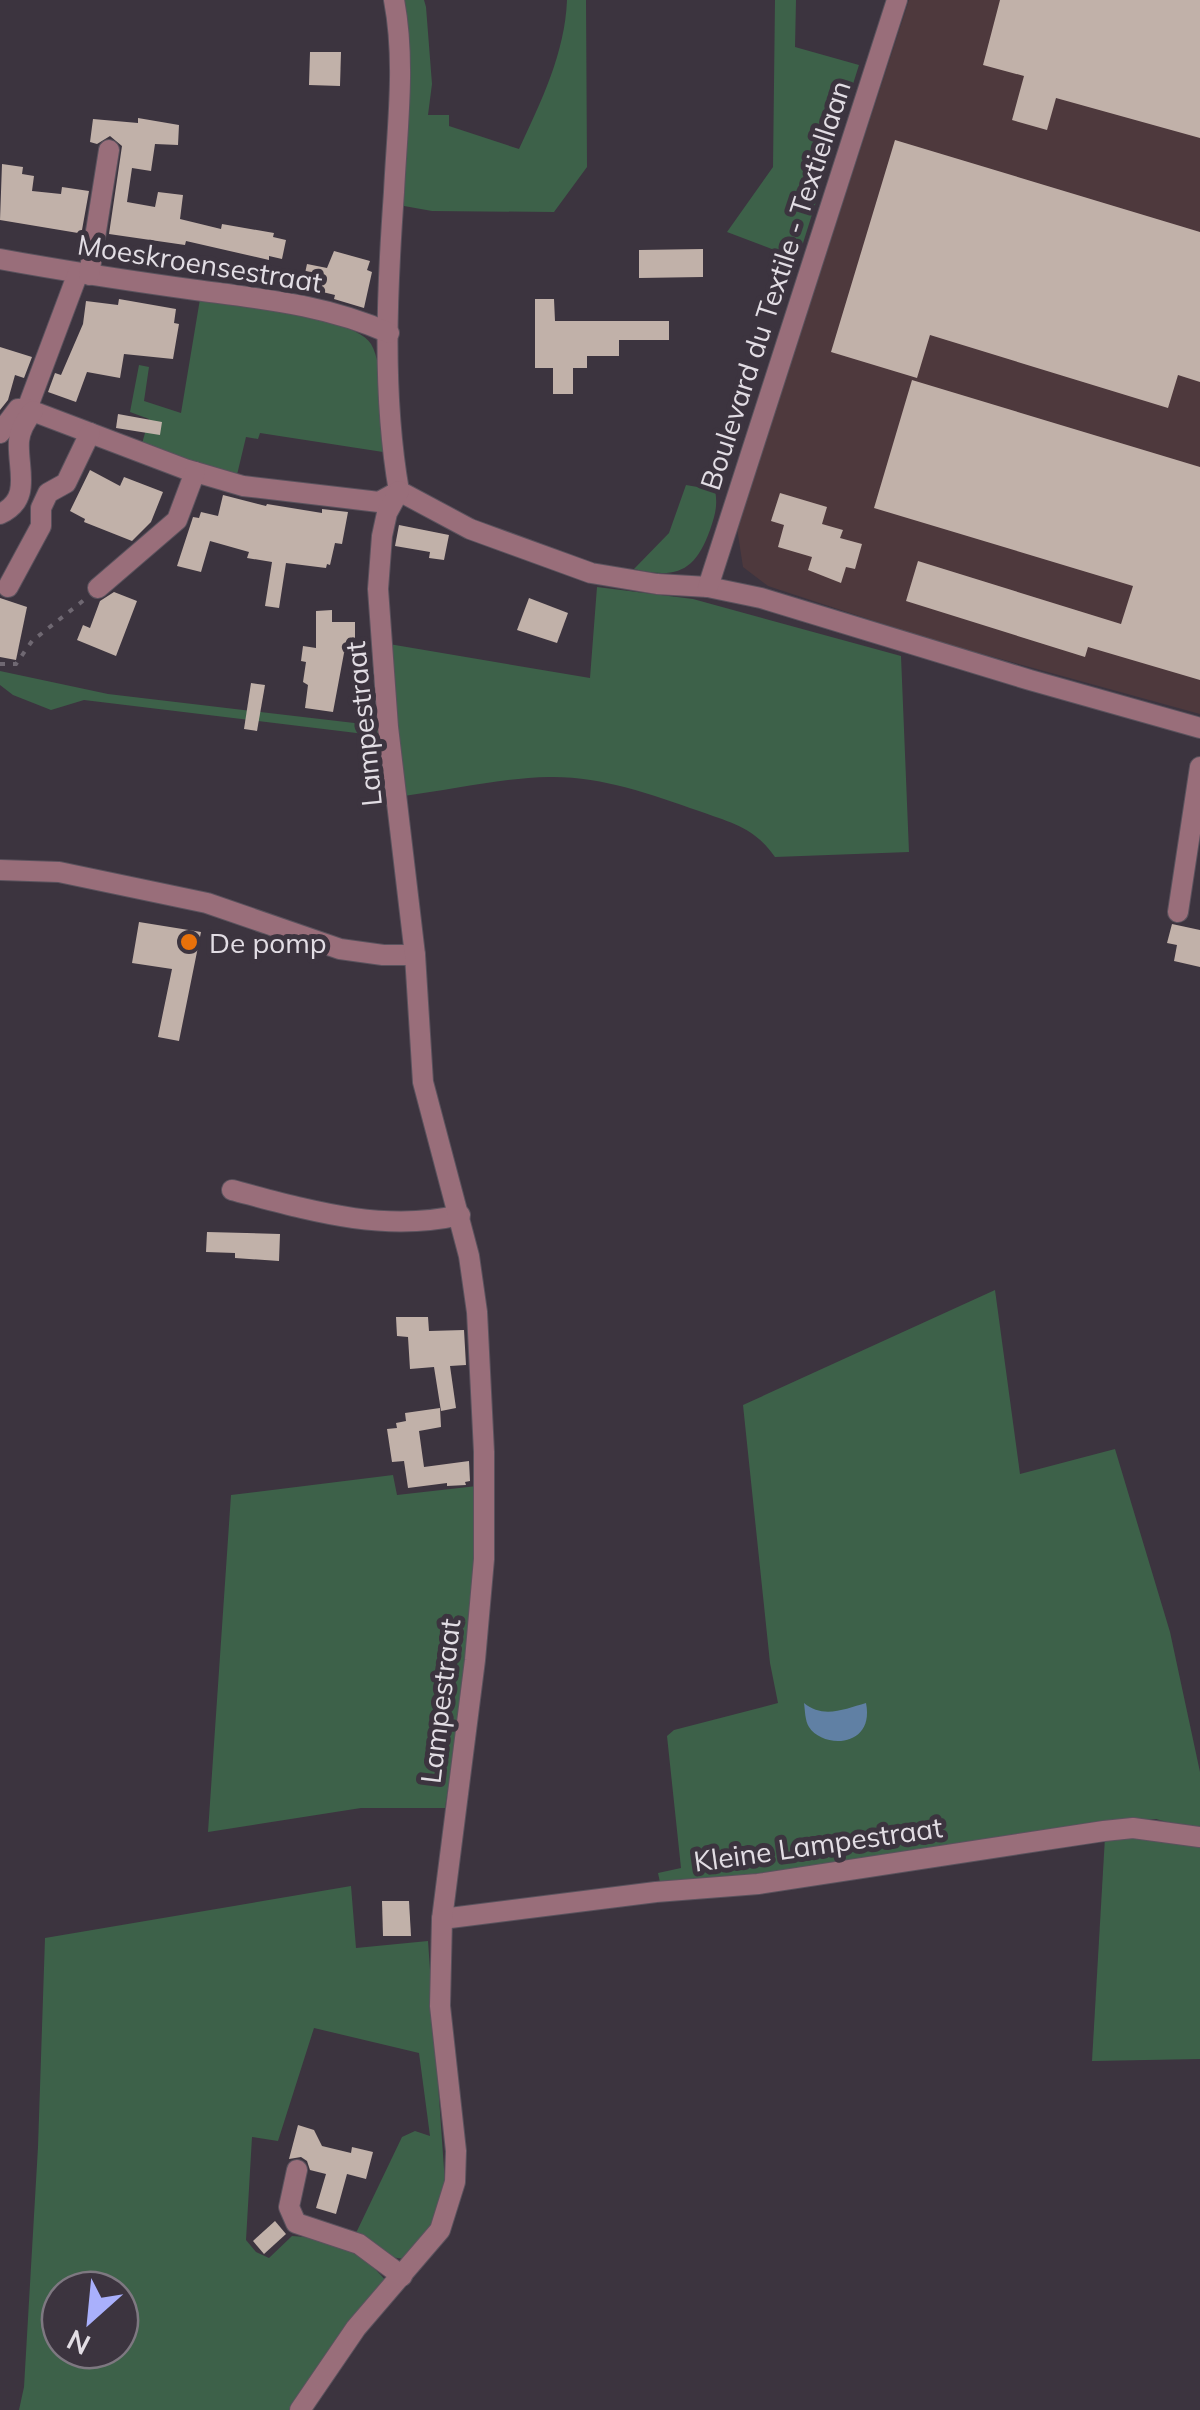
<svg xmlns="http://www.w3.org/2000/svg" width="1200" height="2410" viewBox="0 0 1200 2410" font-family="Mulish,sans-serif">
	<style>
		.industrial { fill: #4e393d }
		.green { fill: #3d6149; fill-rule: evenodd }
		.water { fill: #6080a4 }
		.building { fill: #c1b1a9 }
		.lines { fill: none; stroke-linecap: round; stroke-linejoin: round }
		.minor-casing { stroke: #5a525d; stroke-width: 22 }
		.path { stroke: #6f6872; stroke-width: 4; stroke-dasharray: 5 8; stroke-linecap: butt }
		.minor { stroke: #996e7a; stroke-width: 20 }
		.food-dot { fill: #e8710a; stroke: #3c343f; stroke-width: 4 }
		.labels { text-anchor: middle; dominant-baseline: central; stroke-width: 10; stroke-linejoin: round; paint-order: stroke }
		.street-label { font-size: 28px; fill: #e2dde4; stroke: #3c343f }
		.poi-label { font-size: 28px; fill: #e2dde4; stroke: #3c343f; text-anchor: start }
	</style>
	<rect width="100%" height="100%" fill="#3c343f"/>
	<path class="industrial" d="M909 0H1200V714L932 640 768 586 743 567 737 528Z"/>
	<g class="green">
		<path d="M398 0H424L426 7 432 84 428 115H449V126L519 149C541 102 565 53 567 0H586L587 167 554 212 432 211 404 206Z"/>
		<path d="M775 0H796L795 47 859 65 798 259 727 232 773 167Z"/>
		<path d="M200 299C232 301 356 318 371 344 385 368 381 423 383 452L260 433 258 439 246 437 236 479 141 447 149 419 130 412 139 365 149 367 144 401 181 413Z"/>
		<path d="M686 485 715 490C718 506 715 515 710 530 695 572 676 579 634 569L669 533Z"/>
		<path d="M597 587 693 599 901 656 909 852 775 857C754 827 732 823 699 811 650 794 601 776 549 777 501 778 451 790 404 796L389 644 590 678Z"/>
		<path d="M0 671 108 694 380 726 381 736 84 700 51 710 13 695 0 685Z"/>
		<path d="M995 1290 1020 1474 1115 1449 1170 1632 1200 1772V1831L1156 1819H1126L926 1854 661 1887 658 1873 681 1868 667 1736 674 1730 778 1703 770 1663 743 1405Z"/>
		<path d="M393 1475 397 1495 477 1486C483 1593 461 1703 445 1808H361L208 1832 231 1495Z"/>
		<path d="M1123 1833 1200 1842V2059L1092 2061 1105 1837Z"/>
		<path d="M351 1886 356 1948 428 1941 445 2183 438 2217 407 2258C389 2262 371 2243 356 2233L402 2137 415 2131 430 2136 419 2053 314 2028 278 2141 252 2137 246 2240 256 2252 269 2258 292 2236C328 2238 363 2252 386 2281L291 2410H19L24 2387 38 2147 45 1938ZM60 2290H120V2350H60Z"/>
	</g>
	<path class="water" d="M804 1703C823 1719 845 1709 866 1703 875 1748 823 1749 809 1727 805 1721 805 1710 804 1703Z"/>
	<g class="building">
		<path d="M1000 0H1200V138L1056 98 1047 130 1012 120 1024 76 983 65Z"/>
		<path d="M310 52H341L340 86 309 85Z"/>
		<path d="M138 118 179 125 178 145 155 144 151 171 132 168 127 202 155 207 158 192 183 195 180 219 221 229 222 224 274 233 273 237 286 240 282 259 269 256V260L186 241 185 245 109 234 122 146 110 136 97 144 90 142 93 119 138 123Z"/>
		<path d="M895 140 1200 232V382L1178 375 1168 408 930 335 917 378 831 352Z"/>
		<path d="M2 164 23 167 22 174 34 176 32 191 61 194 62 187 89 191 82 230 78 233 0 220Z"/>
		<path d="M703 249V277L639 278V250Z"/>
		<path d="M334 251 370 261 367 270 372 272 364 308 334 299 335 295 302 287 307 264 327 268Z"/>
		<path d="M119 299 176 309 174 323 179 324 173 359 124 354 120 378 87 372 76 402 48 392 55 373 61 375 83 324 86 301 118 305Z"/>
		<path d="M535 299H554L555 321H669V340H619V356H587V368H573V394H553V368H535Z"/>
		<path d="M0 347 32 357 24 378 15 375 8 400 0 410Z"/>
		<path d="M912 380 1200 467V680L1088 647 1085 657 906 601 918 561 1121 624 1133 586 874 508Z"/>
		<path d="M118 414 162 422 160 435 116 428Z"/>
		<path d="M90 470 120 486 124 477 163 492 151 522 132 541 84 522 85 519 70 511Z"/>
		<path d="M780 493 827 507 822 524 843 530 840 538 862 544 855 569 846 567 841 583 808 570 812 557 778 547 784 525 771 521Z"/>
		<path d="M223 495 266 506 267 504 322 513V509L348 512 342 544 335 543 330 565 327 564 326 568 286 563 279 608 265 606 272 562 247 558 249 552 210 541 201 572 177 566 193 517 199 518 201 512 218 516Z"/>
		<path d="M399 525 449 535 444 560 429 558 430 552 395 546Z"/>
		<path d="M114 592 137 601 116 656 77 640 83 625 90 628 100 601Z"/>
		<path d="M0 598 27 607 16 660 0 657Z"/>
		<path d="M529 598 568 613 557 643 517 630Z"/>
		<path d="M332 610V622H355V653H344L333 712 305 708 308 685 303 682 306 662 301 661 303 646 316 648V611Z"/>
		<path d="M251 683 265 685 257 731 244 729Z"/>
		<path d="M139 922 201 932 179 1041 158 1037 172 969 132 963Z"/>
		<path d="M1172 924 1200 930V967L1174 961 1177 945 1167 943Z"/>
		<path d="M207 1232 280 1234 279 1261 235 1258V1253L206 1252Z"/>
		<path d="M396 1317H428L429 1331 464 1330 466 1365 450 1366 456 1408 441 1411 434 1367 410 1369 408 1337 397 1336Z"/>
		<path d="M440 1408 441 1427 419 1431 424 1467 469 1461 470 1481 465 1482 466 1485 447 1486V1483L408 1488 404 1461 392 1462 387 1429 397 1428 396 1423 406 1421 405 1413Z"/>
		<path d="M382 1901H409L411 1936H383Z"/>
		<path d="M298 2125 314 2130 322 2146 351 2153 352 2147 373 2152 366 2179 347 2174 336 2214 316 2208 326 2174 310 2170 307 2161 301 2157 289 2159Z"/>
		<path d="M275 2221 286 2234 264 2254 253 2241Z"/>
	</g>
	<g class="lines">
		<defs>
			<g id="minor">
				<path d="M394 0C406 62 397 129 394 192 387 290 382 394 399 491L470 529 591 573 657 584 708 587 761 598 1030 680 1200 728"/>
				<path d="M0 259C65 271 131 281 196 290 263 299 327 305 389 333"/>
				<path d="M78 273 27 409 185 469 243 486 379 502 399 491"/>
				<path d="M89 275 109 150"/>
				<path d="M0 433 18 409H27"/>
				<path d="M0 514C33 499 17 468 19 441 20 429 26 420 33 411"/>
				<path d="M8 587 41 526V508L48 493 66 483 90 433"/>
				<path d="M708 587 897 0"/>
				<path d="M98 588 177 520 195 472"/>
				<path d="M0 870 59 872 207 903 340 949 383 955H415"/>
				<path d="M1178 912 1200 767"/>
				<path d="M232 1190C308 1210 382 1233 460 1215"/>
				<path d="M442 1919 656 1892 758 1884 1104 1831 1133 1828 1200 1837"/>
				<path d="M297 2170 289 2207 296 2223 359 2244 402 2276"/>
				<path d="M300 2410 356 2328 440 2230 455 2182 456 2151 440 2006 442 1919 475 1660 484 1559V1452L477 1312 469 1256 423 1082 415 955 388 727 378 589 382 536 387 513 399 491"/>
			</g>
		</defs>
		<use href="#minor" class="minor-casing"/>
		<path class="path" d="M0 664H16L32 641 84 600"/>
		<use href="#minor" class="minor"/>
	</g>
	<circle class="food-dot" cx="189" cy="942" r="10"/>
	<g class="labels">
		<g class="street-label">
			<text transform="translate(200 263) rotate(9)">Moeskroensestraat</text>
			<text transform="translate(775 285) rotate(-72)">Boulevard du Textile - Textiellaan</text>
			<text transform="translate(363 724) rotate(-96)">Lampestraat</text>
			<text transform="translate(440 1701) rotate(-83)">Lampestraat</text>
			<text transform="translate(818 1844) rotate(-8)">Kleine Lampestraat</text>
		</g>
		<g class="poi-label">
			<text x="209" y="942">De pomp</text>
		</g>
	</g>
	<g transform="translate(90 2320) rotate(207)"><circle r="48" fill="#3c343f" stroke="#7e7881" stroke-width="2.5"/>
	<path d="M0-8L18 38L0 25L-18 38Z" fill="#a9b0fc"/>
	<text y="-15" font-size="28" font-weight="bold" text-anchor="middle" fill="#e2dde4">N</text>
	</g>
</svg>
